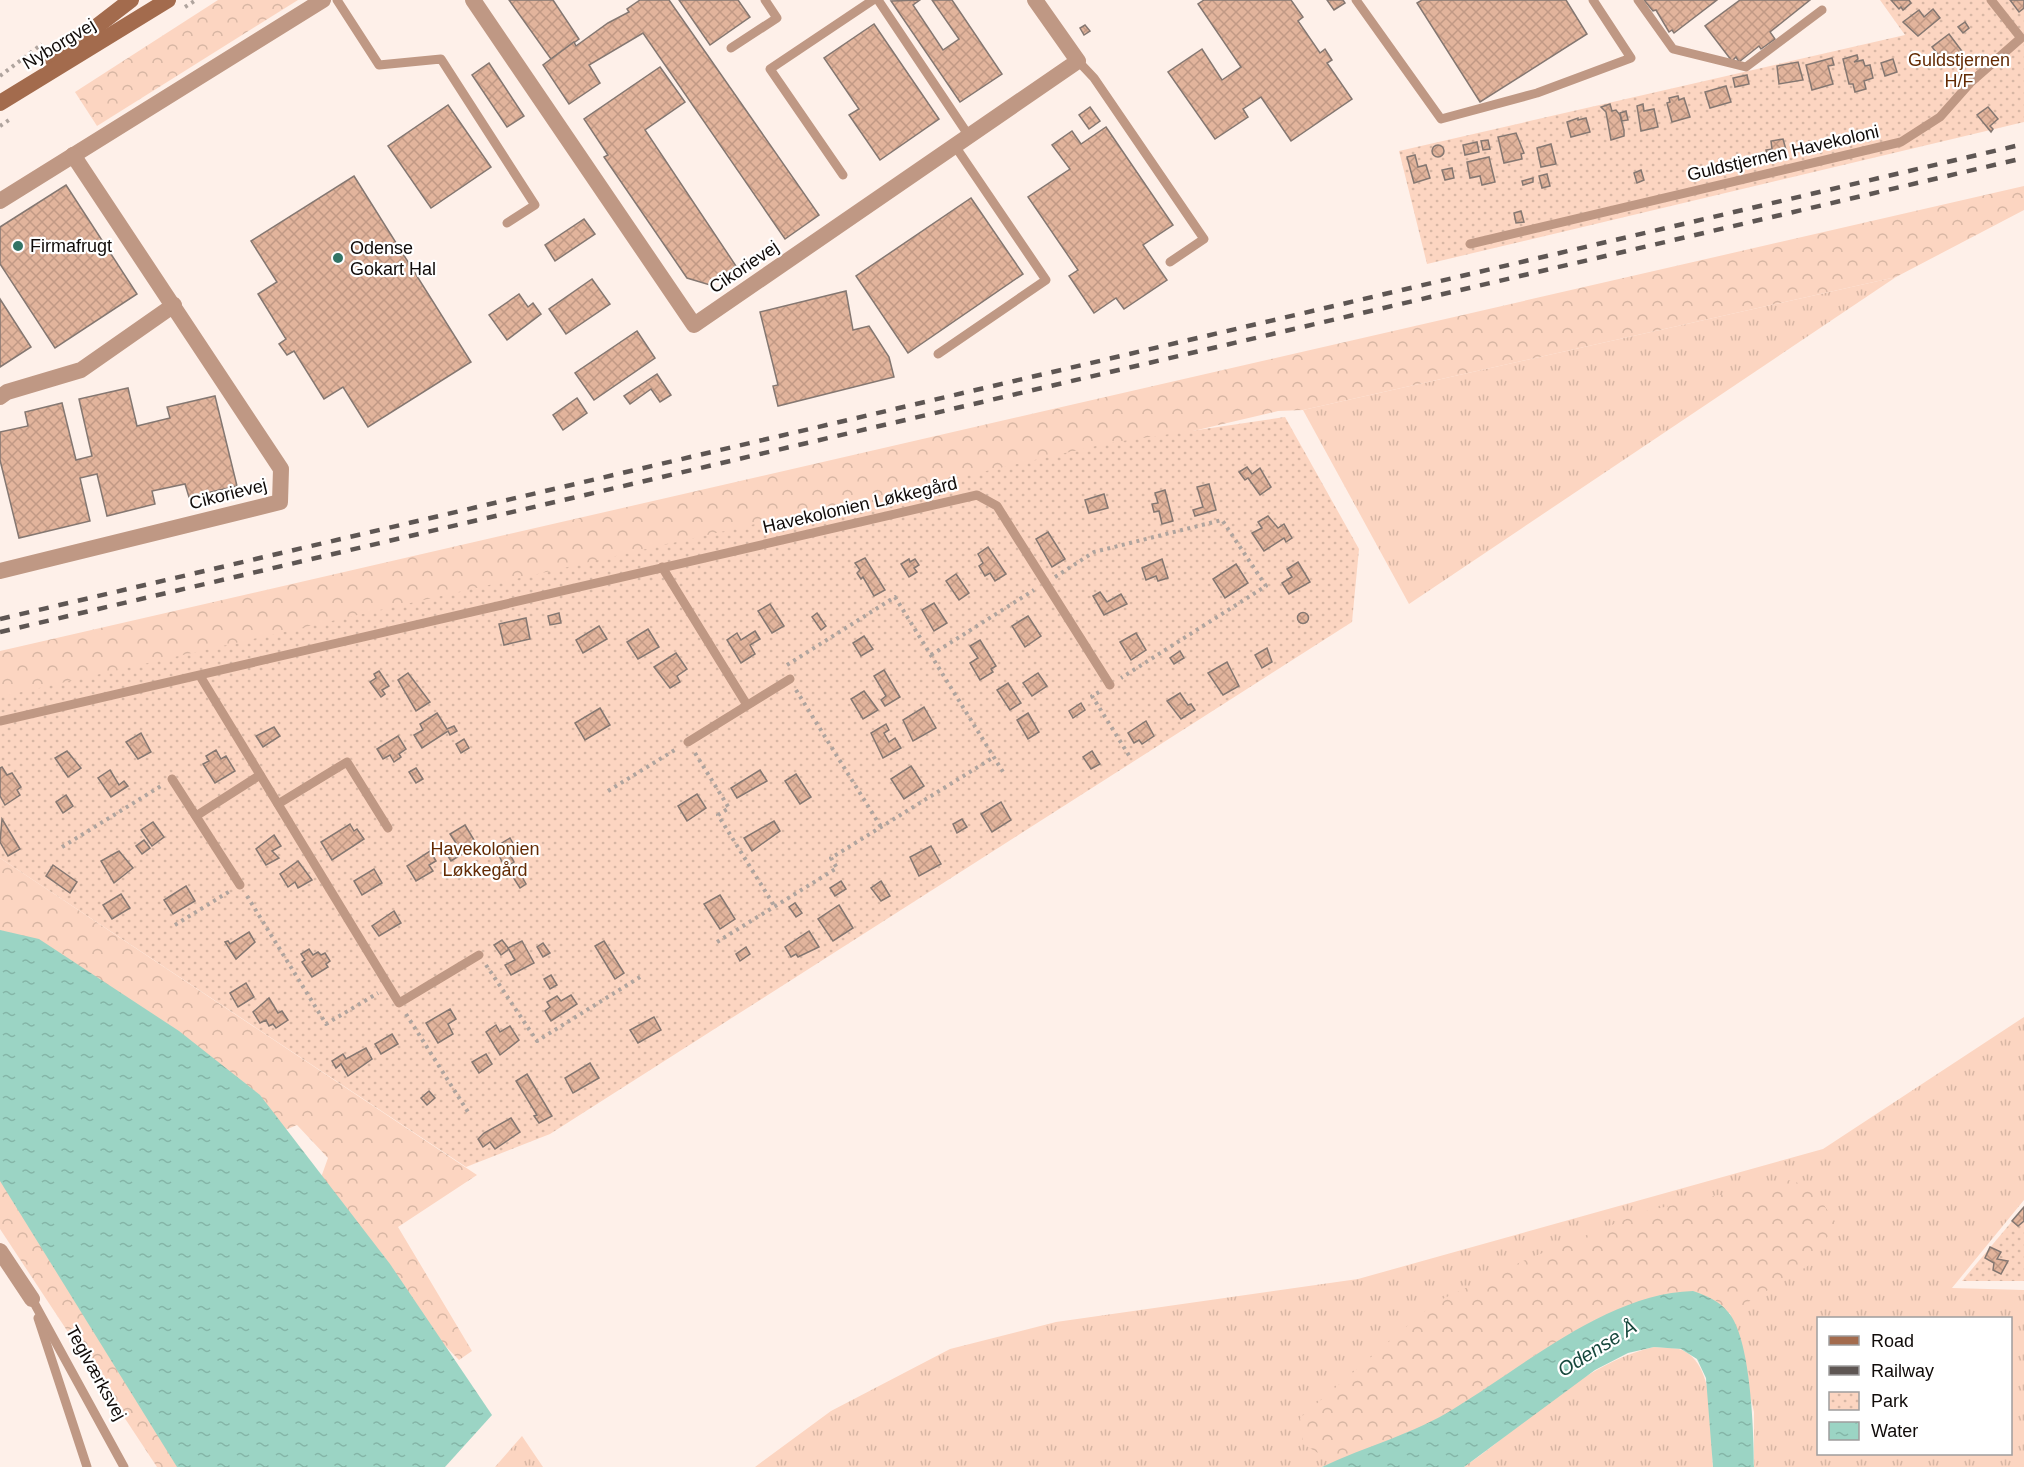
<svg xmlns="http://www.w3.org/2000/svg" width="2024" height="1467" viewBox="0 0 2024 1467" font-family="Arial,sans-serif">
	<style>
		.grass { fill: url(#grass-tufts); fill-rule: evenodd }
		.forest { fill: url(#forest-crowns) }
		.park { fill: url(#park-dots) }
		.water { fill: url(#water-ripples) }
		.building { fill: url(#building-cross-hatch); stroke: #847771; stroke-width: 1.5 }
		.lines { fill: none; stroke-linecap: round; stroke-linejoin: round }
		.path { stroke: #afa49e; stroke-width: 4; stroke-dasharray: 3 4.5; stroke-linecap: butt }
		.service { stroke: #bf9884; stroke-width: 9 }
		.minor { stroke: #bf9884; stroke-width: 16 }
		.secondary { stroke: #a36b4d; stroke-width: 16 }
		.rail { stroke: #5e5653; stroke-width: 4.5; stroke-dasharray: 10 10; stroke-linecap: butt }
		.poi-dot { fill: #327465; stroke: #fff; stroke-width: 2 }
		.labels { text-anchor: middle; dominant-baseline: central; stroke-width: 4.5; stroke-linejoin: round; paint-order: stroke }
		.street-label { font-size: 18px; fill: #100b09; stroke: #fff }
		.park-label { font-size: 18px; fill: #632b04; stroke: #fff }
		.poi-label { font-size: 18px; fill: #100b09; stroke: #fff; text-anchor: start }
		.water-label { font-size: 20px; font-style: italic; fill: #17483d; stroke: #fff }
	</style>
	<defs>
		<pattern id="grass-tufts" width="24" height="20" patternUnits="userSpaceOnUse" patternTransform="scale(1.5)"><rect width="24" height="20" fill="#fcd5c1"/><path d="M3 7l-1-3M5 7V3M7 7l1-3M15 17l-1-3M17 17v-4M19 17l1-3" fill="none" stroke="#d7b6a4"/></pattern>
		<pattern id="forest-crowns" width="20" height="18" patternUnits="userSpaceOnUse" patternTransform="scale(1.5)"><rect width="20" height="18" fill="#fcd5c1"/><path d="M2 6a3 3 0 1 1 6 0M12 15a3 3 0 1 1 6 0" fill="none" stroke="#d7b6a4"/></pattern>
		<pattern id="park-dots" width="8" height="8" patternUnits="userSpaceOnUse" patternTransform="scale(1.5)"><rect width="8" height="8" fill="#fcd5c1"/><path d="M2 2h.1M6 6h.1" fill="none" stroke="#d7b6a4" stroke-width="1.8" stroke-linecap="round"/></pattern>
		<pattern id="water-ripples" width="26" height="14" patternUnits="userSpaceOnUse" patternTransform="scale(1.5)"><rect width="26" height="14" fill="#9bd4c4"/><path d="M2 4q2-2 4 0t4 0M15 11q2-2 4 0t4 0" fill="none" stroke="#84b5a7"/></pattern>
		<pattern id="building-cross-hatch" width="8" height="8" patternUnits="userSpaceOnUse" patternTransform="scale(1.5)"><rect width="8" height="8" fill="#e2b49c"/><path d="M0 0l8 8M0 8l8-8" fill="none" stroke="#c19985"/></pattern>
	</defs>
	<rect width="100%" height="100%" fill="#fef0e9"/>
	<g class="grass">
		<path d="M1896 277 1409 604 1303 410Z"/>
		<path d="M2024 1017V1200L1952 1288 2024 1290V1467H1754V1412L1730 1313 1322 1467H755L831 1411 950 1349 1056 1322 1358 1279 1823 1149ZM1818 1318H2010V1454H1818Z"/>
		<path d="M1654 1347C1662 1348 1674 1347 1682 1350 1717 1365 1711 1434 1713 1467H1464C1523 1426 1583 1363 1654 1347Z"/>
		<path d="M522 1436 543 1467H495Z"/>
	</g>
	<g class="forest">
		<path d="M218 0H298L97 126 75 92Z"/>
		<path d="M2024 186V210L1896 277 1303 410 1278 411 0 711V651Z"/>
		<path d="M0 858 477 1175 398 1227 472 1351 459 1360 310 1208 328 1158 297 1125 254 1143 0 990Z"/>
		<path d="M0 1118 200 1467H157L0 1229Z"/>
		<path d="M1788 1180 1812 1187 1836 1223 1811 1264 1730 1313 1714 1299 1669 1292 1618 1310 1544 1349 1454 1409 1406 1433 1333 1462 1303 1444 1300 1418 1434 1303 1523 1261 1646 1211Z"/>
	</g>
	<g class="park">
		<path d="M1880 0H2024V122L1427 264 1399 151 1905 35Z"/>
		<path d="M1285 417 1359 549 1352 622 550 1134 466 1167 0 858V697L1109 443Z"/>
		<path d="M2024 1207V1281H1962Z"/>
	</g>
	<g class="water">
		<path d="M0 930 39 939 179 1031 260 1095 390 1264 492 1415 445 1467H177L0 1181Z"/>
		<path d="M1693 1291C1707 1296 1718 1300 1728 1312 1751 1337 1754 1433 1754 1467H1713L1706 1378 1697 1359 1681 1349 1654 1347 1628 1353 1595 1370 1464 1467H1322C1366 1446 1414 1434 1455 1408 1524 1366 1609 1293 1693 1291Z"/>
	</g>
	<g class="building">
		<path d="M509 0H553L579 39 551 59Z"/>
		<path d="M640 0H669L819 215 785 239 643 33 589 65 600 83 569 104 543 65 574 42 576 46 608 23 629 12 627 9Z"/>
		<path d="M679 0H738L750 17 710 45Z"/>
		<path d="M920 0 913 5 943 50 959 39 932 0H952L1002 74 960 102 891 1Z"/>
		<path d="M1204 0H1291L1303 17 1298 21 1320 53 1325 49 1332 60 1327 63 1352 99 1291 141 1261 97 1243 109 1248 117 1215 139 1168 72 1202 49 1222 80 1241 67 1198 4Z"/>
		<path d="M1327 0H1343L1345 3 1334 10Z"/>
		<path d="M1422 0H1566L1587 34 1480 102 1417 3Z"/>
		<path d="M1644 0H1717L1674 33 1672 30 1669 32 1656 10 1653 11Z"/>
		<path d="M1740 0H1810L1770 32 1775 39 1761 49 1759 46 1739 62 1736 57 1732 61 1705 26Z"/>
		<path d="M1891 0H1909L1911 3 1903 10 1901 7 1899 9Z"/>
		<path d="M2010 0H2024V8L2019 12Z"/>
		<path d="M1933 9 1940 18 1918 36 1903 22 1919 10 1924 17Z"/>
		<path d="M1965 22 1969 28 1963 33 1958 27Z"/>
		<path d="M874 24 939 119 880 160 849 115 859 109 824 58Z"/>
		<path d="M1085 25 1090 31 1084 35 1080 28Z"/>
		<path d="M1949 34 1964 54 1955 62 1952 58 1945 64 1932 47Z"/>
		<path d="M1857 55 1858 59 1854 62 1863 60 1865 66 1870 65 1873 78 1864 81 1866 89 1855 92 1853 84H1849L1843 59Z"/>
		<path d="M1832 58 1834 65 1828 66 1833 84 1812 90 1806 65Z"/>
		<path d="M1893 59 1897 72 1885 76 1881 63Z"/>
		<path d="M1798 62 1803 80 1779 84 1777 66Z"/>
		<path d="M489 63 524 116 507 127 472 75Z"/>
		<path d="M660 67 685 102 645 130 736 266 710 285 687 278 604 157 608 155 584 119Z"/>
		<path d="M1747 75 1749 84 1735 87 1733 78Z"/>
		<path d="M1726 86 1731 102 1710 108 1705 92Z"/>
		<path d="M1678 96 1679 100 1684 98 1690 117 1672 122 1667 103 1670 102 1669 98Z"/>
		<path d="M1610 104 1612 111 1616 110 1620 115 1624 130V136L1611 140 1606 112 1601 107Z"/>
		<path d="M1643 104 1644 111 1654 109 1658 127 1641 131 1637 106Z"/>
		<path d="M448 105 491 167 431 208 388 146Z"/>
		<path d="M1090 107 1100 121 1089 129 1079 115Z"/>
		<path d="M1988 107 1998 119 1990 126 1993 129 1991 132 1977 115Z"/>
		<path d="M1626 111 1628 120 1622 121 1620 113Z"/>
		<path d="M1578 118V120L1586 118 1590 132 1571 137 1567 122Z"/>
		<path d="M1106 127 1173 225 1143 245 1167 280 1124 309 1116 298 1094 313 1069 276 1078 270 1028 197 1070 169 1052 145 1072 131 1081 144Z"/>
		<path d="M1516 133 1524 153 1521 154 1522 159 1504 163 1498 137Z"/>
		<path d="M1783 139 1788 157 1769 161 1766 150 1772 149 1771 141Z"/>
		<path d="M1488 140 1490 149 1483 150 1481 141Z"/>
		<path d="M1477 142 1479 152 1465 155 1463 145Z"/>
		<path d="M1551 144 1556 164 1541 167 1537 148Z"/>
		<circle cx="1438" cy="151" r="6"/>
		<path d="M1415 155 1418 167 1426 165 1430 178 1414 183 1407 157Z"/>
		<path d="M1489 157 1495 182 1482 185 1480 176 1470 178 1467 162Z"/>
		<path d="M1452 168 1454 178 1445 180 1442 170Z"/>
		<path d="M1641 170 1644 180 1637 183 1634 173Z"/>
		<path d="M1547 174 1550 186 1542 188 1539 176Z"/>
		<path d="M354 176 471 362 368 427 343 387 324 399 294 351 287 355 279 344 286 339 258 294 277 282 251 241Z"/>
		<path d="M1533 178V182L1523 185 1522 181Z"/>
		<path d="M66 185 137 294 55 348 0 264V227Z"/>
		<path d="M971 198 1023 274 908 353 856 276Z"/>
		<path d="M1521 211 1524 222 1516 223 1514 213Z"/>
		<path d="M584 219 595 234 555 261 545 245Z"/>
		<path d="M592 279 610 304 566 334 549 309Z"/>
		<path d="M846 291 853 330 869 326 889 357 894 377 778 406 773 386 778 385 760 312Z"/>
		<path d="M519 294 528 307 533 303 541 314 507 340 489 315Z"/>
		<path d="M0 299 31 347 0 367Z"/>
		<path d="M637 331 655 358 594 400 575 373Z"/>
		<path d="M657 374 671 395 660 402 651 389 630 404 624 396Z"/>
		<path d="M128 388 137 426 170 418 167 407 215 396 237 486 189 497 185 484 152 491 155 504 107 516 97 474 80 478 90 521 19 538 0 460V432L28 426 25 412 62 403 76 460 92 456 79 399Z"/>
		<path d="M577 398 587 413 563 430 553 415Z"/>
		<path d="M1247 467 1252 474 1260 468 1271 487 1260 495 1248 478 1245 480 1239 472Z"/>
		<path d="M1209 484 1216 510 1195 516 1193 510 1203 507 1197 487Z"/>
		<path d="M1165 490 1173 521 1162 524 1159 511 1154 512 1152 504 1158 503 1155 493Z"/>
		<path d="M1104 494 1108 508 1089 513 1085 500Z"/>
		<path d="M1268 516 1278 528 1284 524 1292 538 1286 542 1284 538 1264 551 1252 533 1262 528 1258 522Z"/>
		<path d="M1048 532 1065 559 1052 567 1036 539Z"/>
		<path d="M988 547 1006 574 995 581 990 573 985 576 979 566 983 563 978 554Z"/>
		<path d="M865 558 885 590 874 596 863 577 861 579 857 573 860 570 855 563Z"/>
		<path d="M909 559 910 562 915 559 919 565 914 568 917 572 909 577 901 564Z"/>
		<path d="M1162 559 1168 578 1158 581 1156 576 1146 580 1142 568Z"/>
		<path d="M1298 562 1310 582 1289 594 1282 583 1292 577 1287 569Z"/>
		<path d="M1236 564 1248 583 1225 598 1213 579Z"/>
		<path d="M956 574 969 593 959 600 946 581Z"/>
		<path d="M1100 592 1107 602 1121 594 1127 604 1104 615 1093 596Z"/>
		<path d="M934 603 947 623 934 631 922 610Z"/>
		<path d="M770 604 784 626 772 633 758 611Z"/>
		<circle cx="1303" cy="618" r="5.5"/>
		<path d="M559 613 561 623 550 625 548 616Z"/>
		<path d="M817 613 826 626 821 630 812 617Z"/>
		<path d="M1028 616 1041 636 1025 647 1012 626Z"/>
		<path d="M526 618 530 639 504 645 499 624Z"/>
		<path d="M599 626 607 639 583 653 576 640Z"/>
		<path d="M648 629 659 647 638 659 627 642Z"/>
		<path d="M755 631 760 639 750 645 755 654 741 663 727 640 737 633 741 640Z"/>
		<path d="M1136 633 1146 650 1131 660 1120 642Z"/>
		<path d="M864 636 873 649 861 656 853 643Z"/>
		<path d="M980 640 996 666 991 669 993 672 980 680 970 663 978 658 970 646Z"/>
		<path d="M1267 648 1272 662 1262 668 1255 655Z"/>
		<path d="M1180 651 1184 658 1174 664 1170 658Z"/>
		<path d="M676 653 687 669 677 676 680 682 670 688 654 667Z"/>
		<path d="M1227 662 1239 686 1223 695 1208 673Z"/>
		<path d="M884 670 900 697 885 706 881 700 886 696 874 676Z"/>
		<path d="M379 671 389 686 382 690 385 694 381 697 370 682 376 678 374 674Z"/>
		<path d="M408 673 430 702 416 711 398 680Z"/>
		<path d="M1038 673 1047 686 1032 696 1023 683Z"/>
		<path d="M1008 683 1021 703 1010 710 997 690Z"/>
		<path d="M864 691 878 710 863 719 851 699Z"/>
		<path d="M1180 693 1188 705 1191 704 1195 710 1181 719 1167 701Z"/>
		<path d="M1081 703 1085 710 1073 718 1069 711Z"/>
		<path d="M924 707 936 728 913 741 903 720Z"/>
		<path d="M600 708 610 725 585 740 575 723Z"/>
		<path d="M437 713 447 729 454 726 457 731 450 735 448 731 422 748 414 735 423 730 420 724Z"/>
		<path d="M1028 713 1039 732 1028 739 1017 720Z"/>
		<path d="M1146 721 1154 736 1142 744 1139 740 1134 743 1128 733Z"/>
		<path d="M886 724 889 730 884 733 889 742 895 738 901 748 883 758 871 733Z"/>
		<path d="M274 727 280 736 263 747 256 736Z"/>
		<path d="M141 733 151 752 138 759 126 742Z"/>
		<path d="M398 736 406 749 399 754 401 757 394 762 390 755 383 759 377 749Z"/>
		<path d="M464 739 469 748 461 753 456 744Z"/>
		<path d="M216 750 221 759 226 756 235 771 215 783 203 764 209 761 206 756Z"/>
		<path d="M67 751 81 768 68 777 55 758Z"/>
		<path d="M1092 751 1100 764 1091 769 1083 757Z"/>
		<path d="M911 766 924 786 904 799 891 779Z"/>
		<path d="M2 767 7 775 12 773 21 787 17 790 20 795 5 805 0 796V768Z"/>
		<path d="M416 768 423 779 416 783 409 772Z"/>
		<path d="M110 770 119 785 124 781 128 786 111 797 98 778Z"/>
		<path d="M760 770 767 781 737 798 731 788Z"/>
		<path d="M796 774 811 797 800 804 785 781Z"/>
		<path d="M697 794 706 808 687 821 678 806Z"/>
		<path d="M66 795 73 806 63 813 56 802Z"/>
		<path d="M1001 802 1011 820 992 832 981 814Z"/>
		<path d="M2 819 20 849 8 856 0 842Z"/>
		<path d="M962 819 967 827 957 833 953 824Z"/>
		<path d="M774 821 780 831 752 851 744 838Z"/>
		<path d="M153 822 164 837 152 846 141 830Z"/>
		<path d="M350 824 354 831 357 829 364 839 332 860 321 842Z"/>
		<path d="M465 825 477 845 451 861 444 850 456 843 450 834Z"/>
		<path d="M274 835 281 846 272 851 279 858 266 865 256 849Z"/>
		<path d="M510 838 518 852 511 856 514 862 505 868 495 847Z"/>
		<path d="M144 840 150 848 142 854 136 846Z"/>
		<path d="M931 846 941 864 919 876 910 857Z"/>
		<path d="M119 851 133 868 114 883 101 861Z"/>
		<path d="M430 851 436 861 429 865 433 871 416 881 407 866Z"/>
		<path d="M298 861 312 880 298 888 295 882 288 887 280 874Z"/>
		<path d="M53 865 77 882 70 893 46 876Z"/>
		<path d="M374 869 382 883 362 895 354 881Z"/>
		<path d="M520 873 526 884 520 888 513 877Z"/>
		<path d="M841 881 846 889 835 896 830 888Z"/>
		<path d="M881 881 890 896 881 901 871 888Z"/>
		<path d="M186 886 195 901 173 914 164 900Z"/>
		<path d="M121 894 130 908 112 919 103 905Z"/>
		<path d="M720 895 735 919 720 929 704 904Z"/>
		<path d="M795 903 802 913 796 917 789 907Z"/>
		<path d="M839 905 853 928 833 941 818 919Z"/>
		<path d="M394 911 401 923 379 936 372 926Z"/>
		<path d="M809 931 819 947 798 957 796 954 791 957 785 947Z"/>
		<path d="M249 932 255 942 236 959 225 942 228 941 230 944Z"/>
		<path d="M502 940 509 949 501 955 494 945Z"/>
		<path d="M522 941 534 963 511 975 505 965 515 960 508 948Z"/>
		<path d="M604 941 624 973 615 979 595 946Z"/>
		<path d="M543 943 550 953 543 957 537 947Z"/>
		<path d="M746 947 750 954 740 961 736 954Z"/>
		<path d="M309 949 313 955 318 952 321 955 325 953 330 961 326 964 328 967 312 977 302 962 305 960 301 954Z"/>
		<path d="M551 975 557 985 550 989 544 979Z"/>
		<path d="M246 983 254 997 238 1007 230 993Z"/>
		<path d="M571 995 577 1004 551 1021 545 1011 550 1007 547 1002 557 996 561 1001Z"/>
		<path d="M269 998 278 1013 282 1011 288 1020 276 1028 273 1024 269 1026 266 1020 260 1023 253 1012Z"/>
		<path d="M450 1009 456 1019 448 1024 453 1034 438 1043 426 1023Z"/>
		<path d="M654 1017 661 1030 638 1043 630 1030Z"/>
		<path d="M496 1025 500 1032 510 1026 519 1040 500 1055 486 1032Z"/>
		<path d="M392 1034 398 1044 381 1054 375 1044Z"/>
		<path d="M366 1048 372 1059 348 1076 341 1064 336 1068 332 1061 343 1054 346 1059Z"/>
		<path d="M486 1054 492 1064 479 1073 472 1062Z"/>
		<path d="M590 1063 599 1078 573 1093 565 1078Z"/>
		<path d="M527 1074 552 1116 539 1123 534 1116 537 1115 516 1081Z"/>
		<path d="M429 1091 435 1098 427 1105 421 1098Z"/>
		<path d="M511 1118 520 1132 495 1149 490 1142 483 1147 478 1139 484 1133Z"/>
		<path d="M2024 1207V1221L2018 1226 2012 1221Z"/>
		<path d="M1990 1247 2001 1252 1997 1259 2008 1261 2001 1274 1993 1270 1994 1263 1985 1258Z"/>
	</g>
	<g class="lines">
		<g class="path">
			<path d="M185 7 196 0"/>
			<path d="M0 76 42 44"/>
			<path d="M0 126 9 120"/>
			<path d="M1055 577 1094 552 1222 520 1266 586 1121 678"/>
			<path d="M931 655 1034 590"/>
			<path d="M787 665 895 597 1003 772"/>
			<path d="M796 690 881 827"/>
			<path d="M1099 692 1092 696 1130 757"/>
			<path d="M695 753 729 808 718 815 775 907"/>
			<path d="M608 791 678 748"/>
			<path d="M62 847 161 786"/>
			<path d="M247 896 326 1024 378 993"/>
			<path d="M175 925 230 891"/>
			<path d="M717 942 837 868 831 858 994 757"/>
			<path d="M486 965 537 1041 640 977"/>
			<path d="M406 1014 468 1112"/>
		</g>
		<g class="service">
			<path d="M337 0 379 65 441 59 535 205 507 223"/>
			<path d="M878 0 969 136"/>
			<path d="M1356 0 1441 119 1537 93 1631 58 1593 0"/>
			<path d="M1638 0 1673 49 1746 67 1822 10"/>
			<path d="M731 48 777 18 765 0"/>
			<path d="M1078 61 1094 78 1204 239 1170 262"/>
			<path d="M843 175 770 69 873 0"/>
			<path d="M1470 244 1901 142 1940 117 1971 82 2021 38 1991 0"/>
			<path d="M938 354 1046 280 955 146"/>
			<path d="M662 567 747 705"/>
			<path d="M200 676 399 1003 479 955"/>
			<path d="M0 721 977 495 997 506 1110 685"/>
			<path d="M688 742 790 679"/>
			<path d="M172 779 240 885"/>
			<path d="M278 804 347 762 388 828"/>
			<path d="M196 816 260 775"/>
			<path d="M32 1299 124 1467"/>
			<path d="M38 1318 87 1467"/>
		</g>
		<g class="minor">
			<path d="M473 0 694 325 1078 61 1035 0"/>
			<path d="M0 201 323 0"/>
			<path d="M0 397 7 392 81 370 174 305"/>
			<path d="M0 571 280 502 281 469 73 155"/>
			<path d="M0 1251 32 1299"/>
		</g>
		<g class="secondary">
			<path d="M53 60 131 0"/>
			<path d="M0 103 168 0"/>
		</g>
		<g class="rail">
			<path d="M0 619 2024 144"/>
			<path d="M0 632 2024 158"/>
		</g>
	</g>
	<g class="poi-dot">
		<circle cx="18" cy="246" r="6"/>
		<circle cx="338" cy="258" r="6"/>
	</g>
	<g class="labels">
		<g class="street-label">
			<text transform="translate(59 44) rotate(-31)">Nyborgvej</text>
			<text transform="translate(1783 153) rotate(-13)">Guldstjernen Havekoloni</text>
			<text transform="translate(744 267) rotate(-34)">Cikorievej</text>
			<text transform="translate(228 494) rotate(-14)">Cikorievej</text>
			<text transform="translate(860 505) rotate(-13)">Havekolonien Løkkegård</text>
			<text transform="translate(96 1373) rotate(61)">Teglværksvej</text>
		</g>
		<g class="park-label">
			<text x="1959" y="60">Guldstjernen<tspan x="1959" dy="21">H/F</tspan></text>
			<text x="485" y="849">Havekolonien<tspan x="485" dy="21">Løkkegård</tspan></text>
		</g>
		<g class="poi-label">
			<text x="30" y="246">Firmafrugt</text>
			<text x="350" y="248">Odense<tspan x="350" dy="21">Gokart Hal</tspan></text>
		</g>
		<g class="water-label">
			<text transform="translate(1597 1348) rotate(-32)">Odense Å</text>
		</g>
	</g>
	<rect x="1817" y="1317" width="195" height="138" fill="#ffffff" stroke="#9f9d9d" stroke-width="1.5"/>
	<rect x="1829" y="1336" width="30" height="9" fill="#a36b4d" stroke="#9f9d9d" stroke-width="1.5"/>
	<text x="1871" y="1347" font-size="18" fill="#100b09">Road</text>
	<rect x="1829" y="1366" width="30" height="9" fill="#5e5653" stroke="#9f9d9d" stroke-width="1.5"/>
	<text x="1871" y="1377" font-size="18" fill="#100b09">Railway</text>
	<rect x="1829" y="1392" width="30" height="18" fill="url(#park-dots)" stroke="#9f9d9d" stroke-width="1.5"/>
	<text x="1871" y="1407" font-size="18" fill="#100b09">Park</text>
	<rect x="1829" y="1422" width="30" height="18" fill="url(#water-ripples)" stroke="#9f9d9d" stroke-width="1.5"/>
	<text x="1871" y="1437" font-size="18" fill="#100b09">Water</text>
</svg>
